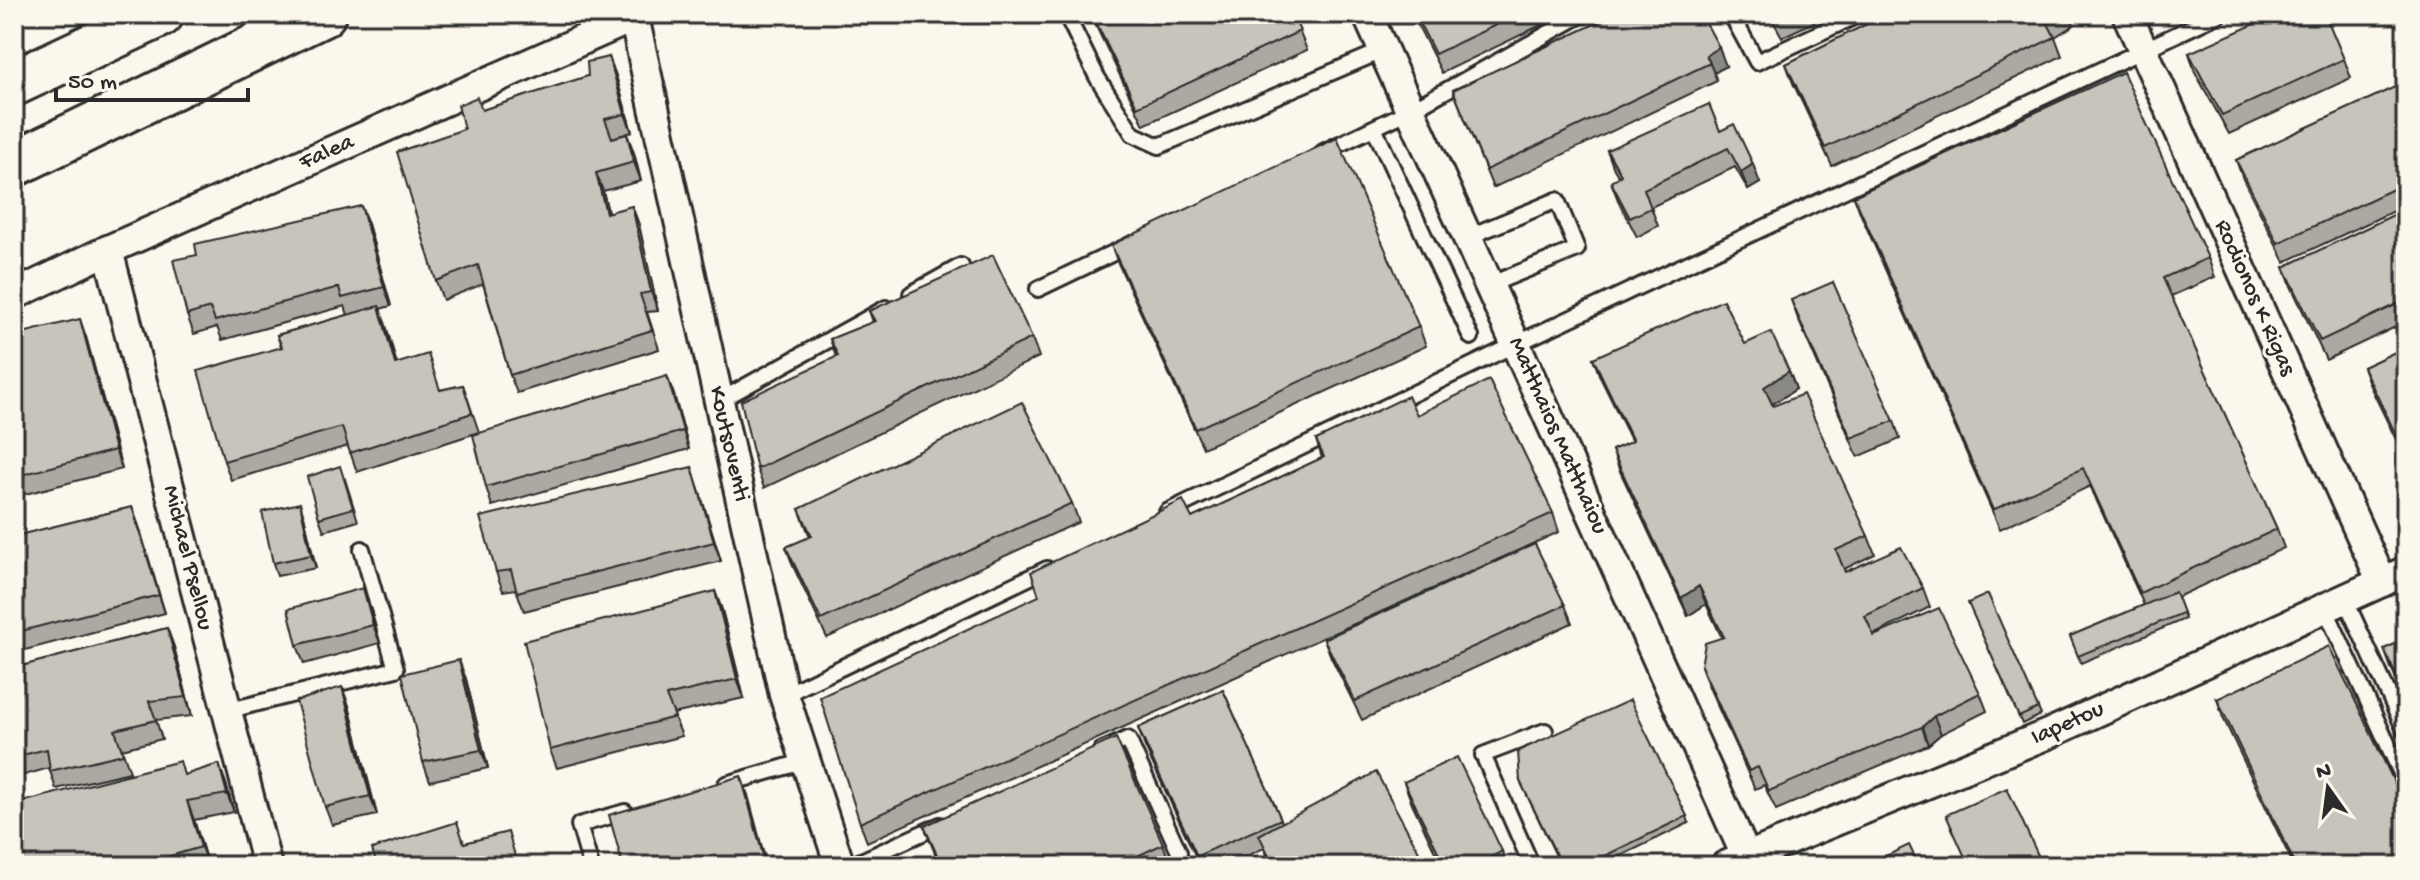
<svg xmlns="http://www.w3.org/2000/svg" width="2420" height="880" viewBox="0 0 2420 880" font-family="'Gochi Hand',sans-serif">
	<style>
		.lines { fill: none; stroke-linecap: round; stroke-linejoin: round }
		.lane-casing { stroke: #2b2b2b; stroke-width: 20 }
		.street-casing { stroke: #2b2b2b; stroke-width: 34 }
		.highway-casing { stroke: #2b2b2b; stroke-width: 50 }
		.lane { stroke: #fbf7ec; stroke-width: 14 }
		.street { stroke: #fbf7ec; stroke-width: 28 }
		.highway { stroke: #fbf7ec; stroke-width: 44 }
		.wall { fill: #aba9a2; stroke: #2b2b2b; stroke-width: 2 }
		.shaded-wall { fill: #8b8984; stroke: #2b2b2b; stroke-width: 2 }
		.building { fill: #c7c4bc; stroke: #2b2b2b; stroke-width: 2 }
		.labels { text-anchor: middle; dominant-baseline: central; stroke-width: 6; stroke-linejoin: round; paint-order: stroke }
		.street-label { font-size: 24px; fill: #2b2b2b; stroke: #fbf7ec }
	</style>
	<rect width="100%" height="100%" fill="#fbf7ec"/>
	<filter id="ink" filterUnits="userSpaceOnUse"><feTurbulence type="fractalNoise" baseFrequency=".0125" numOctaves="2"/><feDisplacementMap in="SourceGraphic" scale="16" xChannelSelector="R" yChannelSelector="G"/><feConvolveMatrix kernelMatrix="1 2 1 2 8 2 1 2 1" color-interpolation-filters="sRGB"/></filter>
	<g filter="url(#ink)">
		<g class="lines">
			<defs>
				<g id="lane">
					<path d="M1066 14 1097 77 1133 134 1159 146 1384 50"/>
					<path d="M1731 14 1757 62 1860 14"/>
					<path d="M1374 128 1471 337"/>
					<path d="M1323 152 1411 110 1583 14"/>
					<path d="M1468 237 1557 200 1577 249 1489 285"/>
					<path d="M1038 289 1132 244"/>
					<path d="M911 294 961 266"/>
					<path d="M719 401 886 308"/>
					<path d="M1167 512 1516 344 2220 14"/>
					<path d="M2345 599 2406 732"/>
					<path d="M2325 608 2406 784"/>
					<path d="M784 695 1047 569"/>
					<path d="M226 711 396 669 362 549"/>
					<path d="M1101 751 1128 739 1179 852V866"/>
					<path d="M726 784 806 761"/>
					<path d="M591 866 579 825 625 812"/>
					<path d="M850 866 940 825"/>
					<path d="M1532 866 1483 755 1545 731"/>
				</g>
				<g id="street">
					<path d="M1367 14 1747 858"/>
					<path d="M2127 14 2382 582"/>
					<path d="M634 17 784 695 840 866"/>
					<path d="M108 250 267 866"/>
					<path d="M14 295 108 250 641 14"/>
					<path d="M1725 866 2048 734 2406 571"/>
				</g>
				<g id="highway">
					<path d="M14 83 161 14"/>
					<path d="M14 164 323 14"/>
				</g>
			</defs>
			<use href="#lane" class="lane-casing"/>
			<use href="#street" class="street-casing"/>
			<use href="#highway" class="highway-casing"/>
			<use href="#lane" class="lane"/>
			<use href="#street" class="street"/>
			<use href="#highway" class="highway"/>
		</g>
		<g class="wall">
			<path d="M1090 14H1292L1307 50 1144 125Z"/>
			<path d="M1412 14H1564L1442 73Z"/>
			<path d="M1616 14 1726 66 1714 73 1717 81 1493 188 1453 90Z"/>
			<path d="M1769 14H1831L1782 37Z"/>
			<path d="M1887 14H2070L2074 25 2055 37 2062 56 1832 166 1793 83 1786 64Z"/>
			<path d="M2189 53 2344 59 2351 78 2229 134 2195 72Z"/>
			<path d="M609 57 616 76 632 132 612 138 627 134 634 153 641 181 603 191 608 213 632 206 639 225 658 311 647 312 659 349 517 393 510 375 483 284 443 300 436 281 464 129 482 110 588 76Z"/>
			<path d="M2406 82V205L2285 262 2243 179 2236 160Z"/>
			<path d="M1720 131 1760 183 1748 190 1735 167 1651 207 1658 226 1637 237 1618 200 1611 182 1619 177 1614 169 1607 150Z"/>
			<path d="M1854 196 2208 258 2215 277 2171 296 2277 529 2284 548 2177 597 2185 619 2081 663 2070 636 2144 605 2090 486 2000 529 1861 215Z"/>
			<path d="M2406 209V322L2326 360 2291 286 2284 267Z"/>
			<path d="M368 224 391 306 380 309 396 363 440 390 463 385 479 432 357 472 348 446 231 480 224 461 281 347 277 335 348 315 345 306 222 340 217 327 194 334 187 315Z"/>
			<path d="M1111 245 1419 327 1426 346 1203 448 1118 263Z"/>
			<path d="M1791 300 1894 421 1900 439 1858 457 1798 319Z"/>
			<path d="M869 311 1032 338 1039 357 764 488 757 469 836 357 830 339 873 322Z"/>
			<path d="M14 335 86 337 122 469 14 497Z"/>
			<path d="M1745 344 1789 371 1796 389 1772 404 1868 536 1875 554 1844 569 1845 572 1923 588 1930 607 1873 635 1874 636 1980 693 1987 711 1941 734 1928 745 1776 810 1764 785 1755 789 1708 685 1701 666 1722 638 1706 604 1688 616 1619 469 1612 450 1632 442 1600 377 1593 358Z"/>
			<path d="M2406 347V460L2370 386 2363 367Z"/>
			<path d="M667 376 674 395 689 449 492 506 486 487Z"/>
			<path d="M1417 415 1553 513 1559 532 867 842 860 823 1039 596 1192 518 1322 458 1316 440Z"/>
			<path d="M692 467 721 561 524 611 516 589 503 591 496 572Z"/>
			<path d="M345 479 358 521 324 531 319 518Z"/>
			<path d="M1072 503 1079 522 827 638 793 566 786 547 810 537 799 509Z"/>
			<path d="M132 507 165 613 14 653V523L17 536Z"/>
			<path d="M304 516 316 568 277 576 273 563Z"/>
			<path d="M715 591 722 610 744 698 673 714 682 736 557 768 550 750Z"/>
			<path d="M1565 605 1572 623 1362 720 1331 657 1324 639Z"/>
			<path d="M370 607 380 643 304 664 297 645Z"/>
			<path d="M1971 609 2038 708 2041 715 2022 724Z"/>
			<path d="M167 628 174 647 192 716 156 720 162 739 122 749 130 772 56 789 49 768 14 778V668Z"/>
			<path d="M2406 639V702L2391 668 2384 649Z"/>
			<path d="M466 679 488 768 430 781 423 762Z"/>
			<path d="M342 687 349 706 377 815 332 825 325 807Z"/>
			<path d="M1223 690 1282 822 1424 861 1426 866H1272L1264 848 1224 866H1200L1145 747 1138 728Z"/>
			<path d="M2217 699 2406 866H2294L2223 718Z"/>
			<path d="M219 764 234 812 194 820 208 866H14L185 775Z"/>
			<path d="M1520 781 1687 816 1689 823 1600 866H1561Z"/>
			<path d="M1404 782 1502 851 1507 866H1442L1411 801Z"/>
			<path d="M924 826 1163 844 1170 863 1163 866H940Z"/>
		</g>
		<g class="shaded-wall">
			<path d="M1719 47 1726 66 1714 73 1706 55Z"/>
			<path d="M609 57 616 76 632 132 625 114Z"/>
			<path d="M627 134 634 153 641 181 634 162Z"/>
			<path d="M1753 164 1760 183 1748 190 1741 172Z"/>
			<path d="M596 173 603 191 613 232 606 213Z"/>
			<path d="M361 206 368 224 391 306 384 287Z"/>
			<path d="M632 206 639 225 658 311 651 292Z"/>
			<path d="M379 306 386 325 402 382 395 364Z"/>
			<path d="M80 319 86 337 122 469 115 450Z"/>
			<path d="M1789 371 1796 389 1771 405 1764 387Z"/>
			<path d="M667 376 674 395 689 449 683 431Z"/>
			<path d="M692 467 698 486 721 561 714 542Z"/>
			<path d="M300 503 304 516 316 568 311 555Z"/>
			<path d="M132 507 139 526 165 613 159 595Z"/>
			<path d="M1699 586 1706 604 1688 616 1681 598Z"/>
			<path d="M363 588 370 607 380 643 373 625Z"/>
			<path d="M715 591 722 610 744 698 737 679Z"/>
			<path d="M167 628 174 647 192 716 186 697Z"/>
			<path d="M459 660 466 679 488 768 481 750Z"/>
			<path d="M342 687 349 706 377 815 370 796Z"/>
			<path d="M1934 716 1941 734 1928 745 1922 727Z"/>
			<path d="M219 764 226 783 234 812 227 794Z"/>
			<path d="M741 776 748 795 767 866H766Z"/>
			<path d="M187 801 194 820 208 866 201 847Z"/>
		</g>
		<g class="building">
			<path d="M1092 14H1292L1300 31 1137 107Z"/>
			<path d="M1415 14H1519L1435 54Z"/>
			<path d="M1616 14H1701L1719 47 1706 55 1710 63 1486 170 1453 90Z"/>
			<path d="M1772 14H1785L1775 19Z"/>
			<path d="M1887 14H2055L2046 20 2055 37 1825 148 1786 64Z"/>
			<path d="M2277 14H2325L2344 59 2222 115 2189 53Z"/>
			<path d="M609 57 625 114 605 119 612 138 627 134 634 162 596 173 606 213 632 206 651 292 640 294 652 330 510 375 478 265 436 281 397 152 464 129 458 105 477 97 482 110 588 76 587 62Z"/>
			<path d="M2123 72 2208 258 2163 278 2277 529 2140 593 2083 468 1993 510 1854 196Z"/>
			<path d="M2406 82V183L2278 243 2236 160Z"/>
			<path d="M1709 104 1720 131 1734 124 1753 164 1741 172 1728 148 1644 189 1651 208 1630 218 1611 182 1621 175 1607 150Z"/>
			<path d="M1337 138 1419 327 1196 429 1111 245Z"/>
			<path d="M361 206 384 287 342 298 339 287 215 321 210 308 187 315 173 260 197 255 195 244Z"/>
			<path d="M2406 209V300L2320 341 2284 267Z"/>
			<path d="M993 255 1032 338 757 469 741 401 838 356 830 339 875 321 869 311Z"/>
			<path d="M1833 282 1894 421 1851 438 1791 300Z"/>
			<path d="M1723 300 1745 344 1771 332 1789 371 1764 387 1773 406 1803 394 1868 536 1836 550 1845 572 1901 547 1923 588 1865 616 1874 636 1939 608 1980 693 1934 716 1922 727 1769 791 1758 767 1749 771 1701 666 1705 643 1724 637 1699 586 1681 598 1612 450 1633 441 1593 358Z"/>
			<path d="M379 306 395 364 428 354 440 390 463 385 472 413 350 453 342 427 224 461 198 371 282 347 277 335Z"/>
			<path d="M80 319 115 450 14 477V335Z"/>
			<path d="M2406 347V455L2363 367Z"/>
			<path d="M667 376 683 431 486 487 473 435Z"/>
			<path d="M1489 380 1553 513 860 823 820 697 1039 596 1031 572 1183 500 1192 518 1324 457 1316 440 1408 396 1417 415Z"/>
			<path d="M1022 402 1072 503 821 620 786 547 812 536 799 509Z"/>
			<path d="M340 466 353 508 319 518 307 477Z"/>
			<path d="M692 467 714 542 517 592 511 570 496 572 480 517Z"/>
			<path d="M300 503 311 555 273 563 262 512Z"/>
			<path d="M132 507 159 595 14 633V531L15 536Z"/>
			<path d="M1535 544 1565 605 1355 701 1324 639Z"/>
			<path d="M363 588 373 625 297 645 288 609Z"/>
			<path d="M715 591 737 679 666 696 675 717 550 750 524 641Z"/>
			<path d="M2175 592 2183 613 2078 656 2070 636Z"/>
			<path d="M1988 594 2038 708 2019 717 1968 603Z"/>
			<path d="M167 628 186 697 149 701 156 720 115 730 123 754 50 771 47 749 14 757V668Z"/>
			<path d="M2406 639V698L2384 649Z"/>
			<path d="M2329 646 2406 807V866H2296L2217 699Z"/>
			<path d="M459 660 481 750 423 762 402 674Z"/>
			<path d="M342 687 370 796 325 807 296 701Z"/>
			<path d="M1223 690 1281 819 1197 856 1138 728Z"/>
			<path d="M1630 700 1687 816 1584 866H1562L1520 781 1518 751Z"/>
			<path d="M1116 738 1163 844 1116 866H942L924 826Z"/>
			<path d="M1457 757 1502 851 1475 866H1445L1404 782Z"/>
			<path d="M180 761 184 775 219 764 227 794 187 801 201 847 136 866H14V804Z"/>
			<path d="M1376 772 1424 861 1412 866H1274L1259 835Z"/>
			<path d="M741 776 766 866H623L609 815Z"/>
			<path d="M2007 788 2043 866H1969L1946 815Z"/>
			<path d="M457 822 464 843 508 832 518 866H377L372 849Z"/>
			<path d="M1909 845 1919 866H1865Z"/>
		</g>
	</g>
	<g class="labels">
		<g class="street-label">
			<text transform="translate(327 153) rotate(-24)">Falea</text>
			<text transform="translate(2254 298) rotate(66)">Rodionos K Rigas</text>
			<text transform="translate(1557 436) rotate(66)">Matthaios Matthaiou</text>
			<text transform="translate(728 444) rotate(77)">Koutsoventi</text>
			<text transform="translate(187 558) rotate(76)">Michael Psellou</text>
			<text transform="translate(2068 724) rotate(-24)">Iapetou</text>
		</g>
	</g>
	<rect width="2420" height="880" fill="none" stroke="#fbf7ec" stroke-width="48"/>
	<rect x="24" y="24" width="2372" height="832" fill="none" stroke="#2b2b2b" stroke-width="3" filter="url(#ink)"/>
	<g transform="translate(2328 788) rotate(346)" stroke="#fbf7ec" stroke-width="6" paint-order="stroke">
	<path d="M0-6L14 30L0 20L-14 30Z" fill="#2b2b2b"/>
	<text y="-12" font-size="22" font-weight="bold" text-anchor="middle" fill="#2b2b2b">N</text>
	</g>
	<path d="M56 88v12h192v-12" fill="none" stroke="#2b2b2b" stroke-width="4"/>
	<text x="68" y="88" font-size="24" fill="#2b2b2b" stroke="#fbf7ec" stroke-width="6" paint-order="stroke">50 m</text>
</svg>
